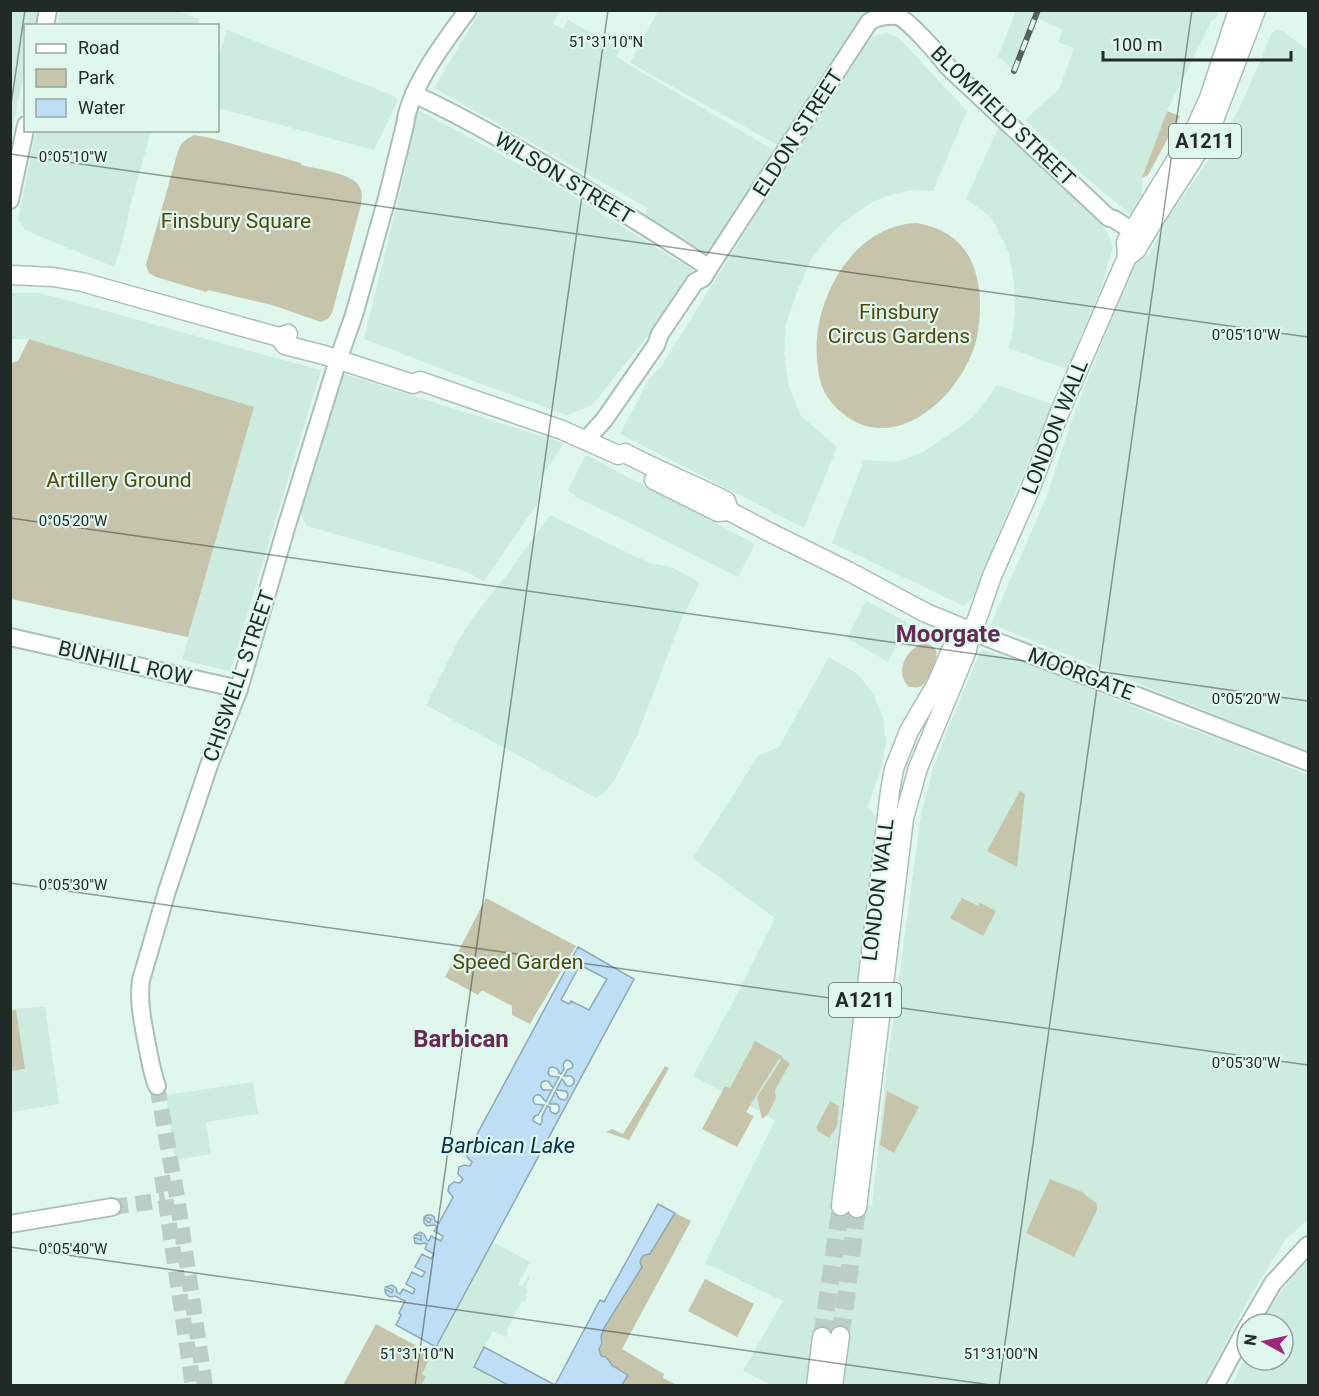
<svg xmlns="http://www.w3.org/2000/svg" width="1319" height="1396" viewBox="0 0 1319 1396" font-family="Roboto,sans-serif">
	<style>
		.built { fill: #cdebdf }
		.green { fill: #c7c4ac }
		.water { fill: #bddef4; stroke: #8ea8b6; stroke-width: 1.5; fill-rule: evenodd }
		.lines { fill: none; stroke-linecap: round; stroke-linejoin: round }
		.secondary-tunnel { stroke: #bacec6; stroke-width: 16; stroke-dasharray: 16 8; stroke-linecap: butt }
		.primary-tunnel { stroke: #bacec6; stroke-width: 18; stroke-dasharray: 18 9; stroke-linecap: butt }
		.secondary-casing { stroke: #aac0b7; stroke-width: 20 }
		.primary-casing { stroke: #aac0b7; stroke-width: 21 }
		.secondary { stroke: #fff; stroke-width: 16 }
		.primary { stroke: #fff; stroke-width: 18 }
		.rail-casing { stroke: #55615c; stroke-width: 6 }
		.rail { stroke: #e0f7ee; stroke-width: 4; stroke-dasharray: 11; stroke-linecap: butt }
		.ticks { fill: none; stroke: #222a27; stroke-width: 1.5; stroke-opacity: 0.45 }
		.labels { text-anchor: middle; dominant-baseline: central; stroke-width: 4.5; stroke-linejoin: round; paint-order: stroke }
		.shield { fill: #e0f7ee; stroke: #5b6863; stroke-width: 1.5 }
		.shield-label { font-size: 20px; font-weight: bold; fill: #222a27 }
		.street-label { font-size: 21px; fill: #222a27; stroke: #e0f7ee }
		.park-label { font-size: 21px; fill: #4f470c; stroke: #e0f7ee }
		.water-label { font-size: 22px; font-style: italic; fill: #063148; stroke: #e0f7ee }
		.quarter-label { font-size: 24px; font-weight: bold; fill: #652b54; stroke: #e0f7ee }
		.ticks-label { font-size: 15px; text-anchor: middle; fill: #222a27; stroke: #e0f7ee; stroke-width: 4.5; stroke-linejoin: round; paint-order: stroke }
	</style>
	<rect width="100%" height="100%" fill="#e0f7ee"/>
	<g class="built">
		<path d="M11 10 39 11 35 25 26 26 25 67 11 136Z"/>
		<path d="M60 11H178L199 19 197 26 57 25Z"/>
		<path d="M480 11H559L553 24 563 29 568 20 621 49 616 57 777 152 711 259 644 216 648 208 434 88Z"/>
		<path d="M658 11H866L783 148 630 63Z"/>
		<path d="M1016 11H1218L1215 20H1212L1167 111 1142 178V207L1133 217 1075 168 1025 120 1059 89 1074 48 1058 42 1063 30 1038 18 1016 73 998 56Z"/>
		<path d="M227 30 394 96 398 100 374 150 218 108V60Z"/>
		<path d="M1275 30 1282 31 1308 50V752L991 624 1046 498 1073 417 1113 315 1139 254 1149 255 1168 218 1210 158 1238 111 1262 57 1271 34Z"/>
		<path d="M886 33 899 38 967 111 933 191 913 190 896 193 872 202 846 220 828 237 811 260 798 289 786 324 784 354 789 387 801 416 837 447 804 528 620 434 649 379 662 365 764 202 872 37Z"/>
		<path d="M418 110 543 177 697 273 648 336 592 405 567 415 468 379 364 339 405 172 406 154Z"/>
		<path d="M998 128 1003 131 1101 224 1110 238 1113 247 1101 288 1067 369 1008 348 1012 337 1015 311 1014 283 1009 253 991 217 966 199Z"/>
		<path d="M36 131H151L131 203 121 248 114 267 25 230 18 220Z"/>
		<path d="M10 293H38L59 298 253 352 321 370 230 671 182 660 254 407 29 339H11Z"/>
		<path d="M343 374 564 443 539 482 540 500 484 581 465 571 307 526 300 513Z"/>
		<path d="M997 385 1052 404 973 597 964 606 832 543 864 460 895 462 920 454 952 433 975 415Z"/>
		<path d="M586 455 755 544 738 577 624 520 575 497V495L568 490Z"/>
		<path d="M550 515 649 563 671 567 696 580 699 584 680 623 638 733 614 781 605 792 596 798 426 705 459 639 476 613 506 576Z"/>
		<path d="M866 601 907 622 888 662 847 638Z"/>
		<path d="M981 650 1031 664 1165 720 1230 743 1308 775V1220L1286 1239 1248 1300 1204 1385H843L848 1348 826 1344 819 1385H771L743 1371 783 1301 705 1263 775 1121 765 1114 693 1076 742 985 775 918 693 858 758 756 779 747 829 657 858 674 873 694 883 716 886 743 881 769 868 806 879 820 834 1201 872 1206 886 1074 921 815 933 769 951 721Z"/>
		<path d="M45 1007 59 1104 13 1112 12 1129 11 1130 10 1009Z"/>
		<path d="M253 1082 258 1114 206 1122 211 1154 175 1160 166 1095Z"/>
		<path d="M493 1242 530 1262 518 1285 522 1287 528 1276 530 1277 525 1288 528 1290 525 1296 527 1297 526 1300 525 1302 522 1301 506 1331 508 1332 506 1337 493 1331 474 1367 508 1385 421 1386 426 1377 422 1374Z"/>
		<path d="M1308 1261V1385H1232L1247 1354V1360H1283V1324H1261L1268 1309 1298 1270Z"/>
	</g>
	<g class="green">
		<path d="M1167 111 1180 116 1148 175 1142 178Z"/>
		<path d="M194 135 211 138 301 163V165L305 166C319 169 353 174 359 186 363 192 362 199 361 205L332 313 328 319 321 322 272 305 208 290 206 292 156 277 149 273 146 265 147 261 178 151C181 142 186 139 194 135Z"/>
		<path d="M917 223C959 230 978 258 980 300 980 317 979 337 972 353 950 409 881 461 831 402 821 390 818 375 817 359 812 301 852 225 917 223Z"/>
		<path d="M29 339 254 407 188 637 11 599V363L18 361Z"/>
		<path d="M924 643C942 647 937 658 932 670 929 677 926 684 919 687 915 688 913 687 909 687 894 672 906 649 924 643Z"/>
		<path d="M1020 791 1025 794 1017 867 987 851Z"/>
		<path d="M486 898 576 946 530 1024 512 1015V1006L484 991H481L478 995 445 977Z"/>
		<path d="M962 898 978 906 980 903 996 911 983 936 950 918Z"/>
		<path d="M16 1010 25 1069 11 1071V1074V1011Z"/>
		<path d="M755 1041 782 1056V1058L790 1063 775 1090 776 1098 768 1114 762 1119 757 1097 781 1060 779 1059 746 1112 754 1116 737 1147 702 1129 725 1086 730 1088Z"/>
		<path d="M665 1066 669 1068 629 1140 606 1132 612 1129 623 1134Z"/>
		<path d="M887 1091 919 1107 894 1153 880 1145Z"/>
		<path d="M830 1101 839 1106 837 1127 829 1138 817 1131 818 1129 816 1128Z"/>
		<path d="M1050 1179 1082 1192 1097 1204V1210L1074 1257 1026 1233Z"/>
		<path d="M675 1213 691 1221 622 1349 664 1374 663 1378 677 1385H622L628 1374 613 1366 606 1358 601 1356C597 1349 600 1348 602 1342 602 1339 601 1335 602 1331L642 1267 640 1263 642 1257 646 1254H650Z"/>
		<path d="M705 1279 754 1304 737 1337 688 1311Z"/>
		<path d="M376 1324 432 1354 422 1374 426 1377 421 1385H343Z"/>
	</g>
	<g class="water">
		<path d="M578 947 634 979 436 1347 396 1325 401 1315 399 1313 405 1301 395 1296C390 1298 385 1296 385 1289L392 1293 393 1290 386 1287 392 1285 396 1288 397 1292 400 1294 403 1289 413 1294 415 1289 406 1284 412 1272 422 1277 425 1272 415 1267 422 1254 431 1259 434 1254 425 1249 427 1244 424 1243 420 1244 415 1243 414 1237 421 1240V1236L415 1235 420 1232 424 1234 427 1240 429 1241 431 1236 441 1241 443 1236 434 1231 437 1227 434 1225 427 1226 424 1223V1218L428 1222H430L431 1219 424 1217 427 1215H431L434 1217 435 1221 439 1223 453 1197 448 1191 449 1186 454 1182 460 1183 463 1179 458 1174 459 1167 464 1165 470 1166 472 1162 467 1157 468 1151ZM580 965 607 979 589 1010 571 1001 569 1004 561 1000ZM566 1060 570 1061 573 1065 572 1068 567 1070 564 1076H571L574 1079V1083L571 1086H567L562 1079 556 1090 566 1091 568 1094 567 1098 564 1100 560 1099 558 1097 557 1094 555 1092 549 1104H557L559 1106V1111L556 1114 553 1113 550 1111V1107L547 1106 542 1117V1122L540 1125 533 1121V1119L535 1116 538 1115 544 1105 535 1104C532 1101 533 1097 536 1095H540L546 1102 552 1090H543L541 1087V1083L544 1081H548L553 1088 559 1077 550 1076 548 1073 549 1069 551 1067 556 1068 559 1071V1073L561 1074 564 1069 563 1064Z"/>
		<path d="M658 1204 675 1213 650 1254 644 1255C640 1258 639 1263 642 1267L604 1328 601 1337 602 1343 599 1349 601 1356 606 1357 613 1366 628 1375 622 1385H508L474 1367 484 1347 555 1385 600 1300 604 1302Z"/>
	</g>
	<g class="lines">
		<g class="secondary-tunnel">
			<path d="M157 1086 177 1197 205 1386"/>
			<path d="M162 1176 193 1386"/>
			<path d="M112 1207 165 1200"/>
		</g>
		<g class="primary-tunnel">
			<path d="M840 1336 846 1298 857 1208"/>
			<path d="M822 1337 841 1206"/>
		</g>
		<defs>
			<g id="secondary">
				<path d="M45 26 48 10"/>
				<path d="M414 94C472 121 527 154 582 187 625 214 668 240 709 268"/>
				<path d="M10 200 26 125"/>
				<path d="M586 440 604 420 645 361 656 345 660 334 695 282 703 278 709 268 869 22C876 17 888 15 897 16 907 18 940 56 947 66L1109 218 1114 219 1132 231"/>
				<path d="M970 631 1308 762"/>
				<path d="M10 637 239 689"/>
				<path d="M157 1086C152 1073 150 1060 147 1045 143 1023 138 1002 141 980L167 891 209 765 239 689 286 528 338 360 354 315 387 198 405 125C409 88 445 41 468 10"/>
				<path d="M10 1224 112 1207"/>
				<path d="M1249 1324 1273 1283 1308 1245"/>
				<path d="M1215 1386 1247 1327"/>
			</g>
			<g id="primary">
				<path d="M1127 257 1136 250 1154 220 1208 136 1256 10"/>
				<path d="M10 275 53 277 82 282 279 337 288 334"/>
				<path d="M279 337 285 345 324 355 413 384 420 381 562 430 618 455 625 453C658 471 693 484 726 501L729 511"/>
				<path d="M654 480 718 512 729 511 769 532 848 571 926 613 970 631"/>
				<path d="M841 1206 890 791 894 769 909 731 937 683 952 648 970 631 976 622 992 576 1029 492 1059 414 1127 257 1126 242 1195 129 1209 98 1238 10"/>
				<path d="M857 1208 904 818 918 768 967 650 970 631"/>
				<path d="M816 1386 822 1337"/>
				<path d="M833 1386 840 1336"/>
			</g>
		</defs>
		<use href="#secondary" class="secondary-casing"/>
		<use href="#primary" class="primary-casing"/>
		<use href="#secondary" class="secondary"/>
		<use href="#primary" class="primary"/>
		<defs>
			<path id="rail" d="M1014 71 1038 10"/>
		</defs>
		<use href="#rail" class="rail-casing"/>
		<use href="#rail" class="rail"/>
	</g>
	<path class="ticks" d="M10 111 25 10M10 154 1308 337M10 518 1308 701M10 883 1308 1065M10 1247 998 1386M415 1386 608 10M999 1386 1192 10"/>
	<g class="labels">
		<g class="shield">
			<rect x="1169" y="124" width="72" height="34" rx="4.5"/>
			<rect x="829" y="983" width="72" height="34" rx="4.5"/>
		</g>
		<g class="shield-label">
			<text x="1205" y="141">A1211</text>
			<text x="865" y="1000">A1211</text>
		</g>
		<g class="street-label">
			<text transform="translate(1003 116) rotate(44)">BLOMFIELD STREET</text>
			<text transform="translate(798 133) rotate(-57)">ELDON STREET</text>
			<text transform="translate(564 178) rotate(31)">WILSON STREET</text>
			<text transform="translate(1055 427) rotate(-68)">LONDON WALL</text>
			<text transform="translate(125 663) rotate(13)">BUNHILL ROW</text>
			<text transform="translate(1081 674) rotate(21)">MOORGATE</text>
			<text transform="translate(239 676) rotate(-71)">CHISWELL STREET</text>
			<text transform="translate(878 890) rotate(-83)">LONDON WALL</text>
		</g>
		<g class="park-label">
			<text x="236" y="221">Finsbury Square</text>
			<text x="899" y="312">Finsbury<tspan x="899" dy="24">Circus Gardens</tspan></text>
			<text x="119" y="480">Artillery Ground</text>
			<text x="518" y="962">Speed Garden</text>
		</g>
		<g class="water-label">
			<text x="508" y="1145">Barbican Lake</text>
		</g>
		<g class="quarter-label">
			<text x="948" y="634">Moorgate</text>
			<text x="461" y="1039">Barbican</text>
		</g>
	</g>
	<g class="ticks-label">
		<text x="606" y="47">51°31'10"N</text>
		<text x="73" y="162">0°05'10"W</text>
		<text x="1246" y="340">0°05'10"W</text>
		<text x="73" y="526">0°05'20"W</text>
		<text x="1246" y="704">0°05'20"W</text>
		<text x="73" y="890">0°05'30"W</text>
		<text x="1246" y="1068">0°05'30"W</text>
		<text x="73" y="1254">0°05'40"W</text>
		<text x="417" y="1359">51°31'10"N</text>
		<text x="1001" y="1359">51°31'00"N</text>
	</g>
	<rect width="1319" height="1396" fill="none" stroke="#222a27" stroke-width="24"/>
	<rect x="24" y="24" width="195" height="108" fill="#e0f7ee" stroke="#94a59e" stroke-width="1.5"/>
	<rect x="36" y="44" width="30" height="9" fill="#ffffff" stroke="#94a59e" stroke-width="1.5"/>
	<text x="78" y="54" font-size="18" fill="#222a27">Road</text>
	<rect x="36" y="69" width="30" height="18" fill="#c7c4ac" stroke="#94a59e" stroke-width="1.5"/>
	<text x="78" y="84" font-size="18" fill="#222a27">Park</text>
	<rect x="36" y="99" width="30" height="18" fill="#bddef4" stroke="#94a59e" stroke-width="1.5"/>
	<text x="78" y="114" font-size="18" fill="#222a27">Water</text>
	<g transform="translate(1265 1342) rotate(278)"><circle r="28" fill="#e0f7ee" stroke="#94a59e" stroke-width="1.5"/>
	<path d="M0-4.5L10 22L0 15L-10 22Z" fill="#9d267f"/>
	<text y="-9" font-size="16" font-weight="bold" text-anchor="middle" fill="#222a27">N</text>
	</g>
	<path d="M1103 51v9h188v-9" fill="none" stroke="#222a27" stroke-width="3"/>
	<text x="1112" y="51" font-size="18" fill="#222a27" stroke="#e0f7ee" stroke-width="4.5" paint-order="stroke">100 m</text>
</svg>
